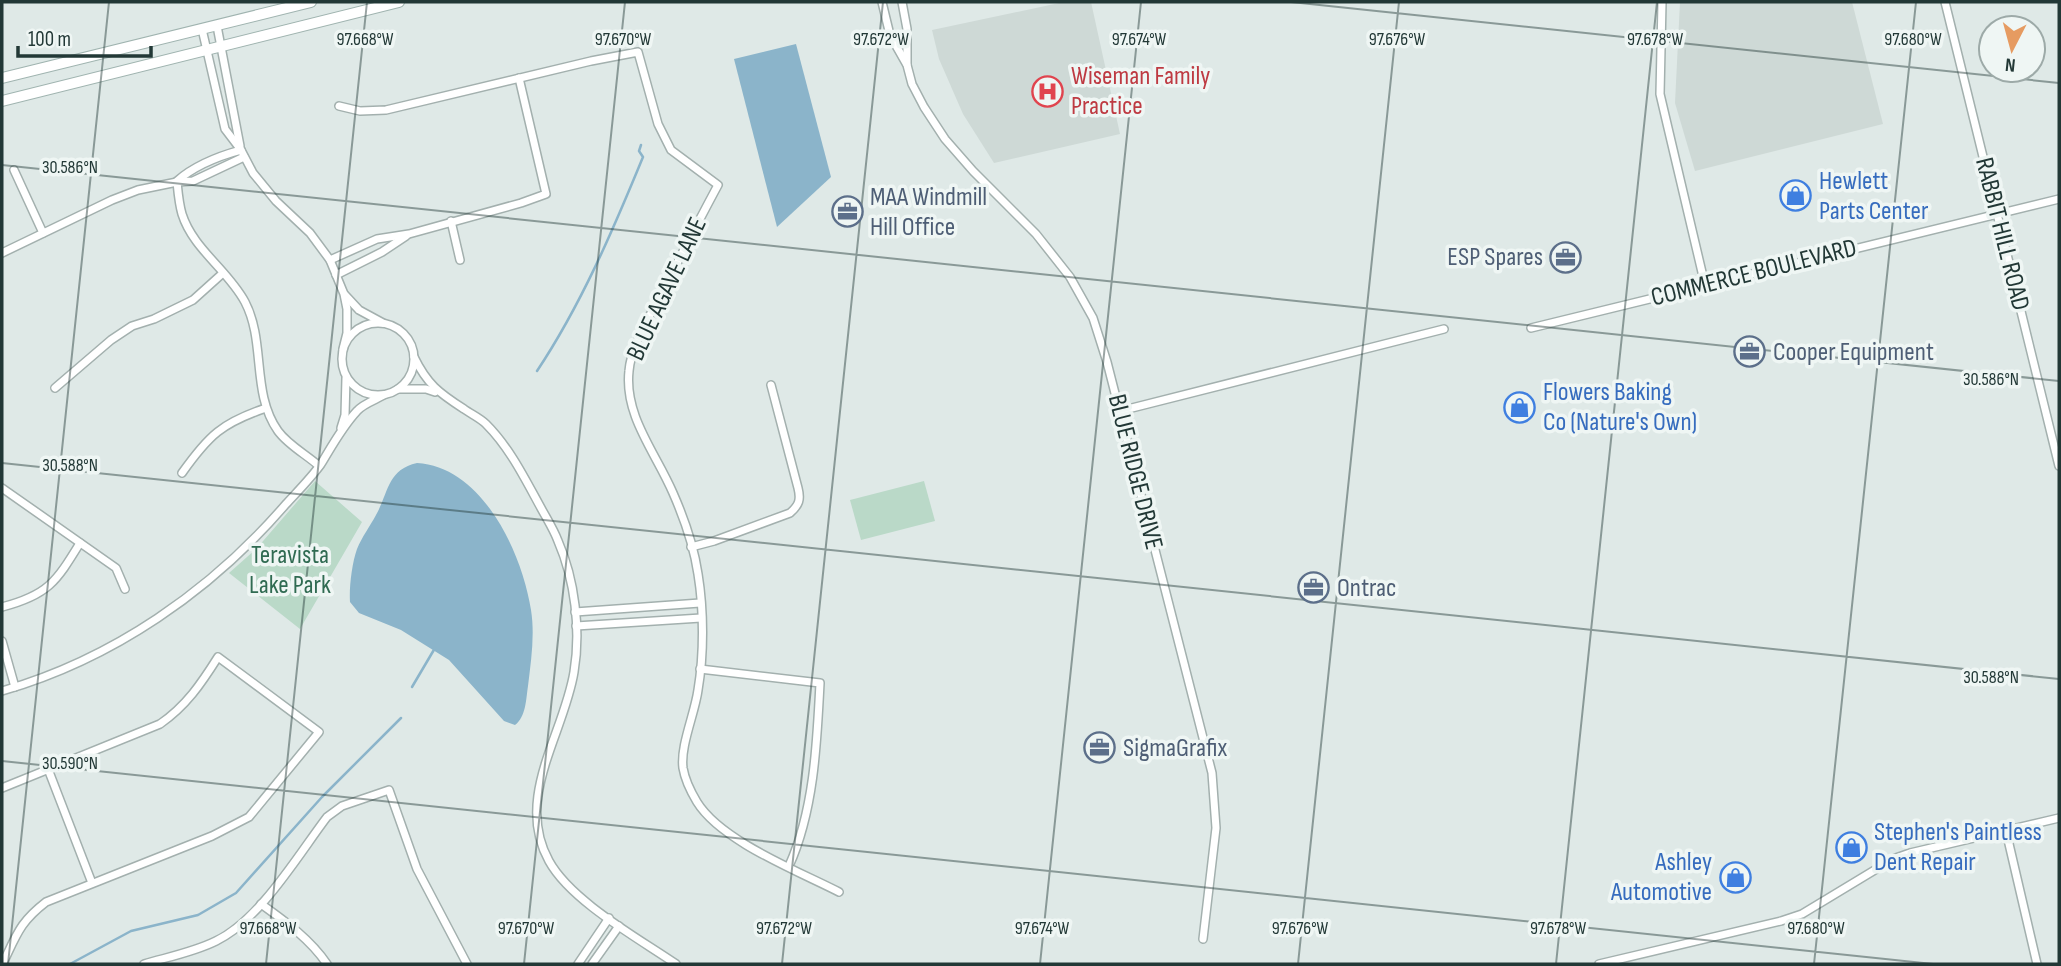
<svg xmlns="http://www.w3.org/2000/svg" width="2061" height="966" viewBox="0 0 2061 966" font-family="'Sofia Sans Condensed',sans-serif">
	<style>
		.built { fill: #ced9d6 }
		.green { fill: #bad9c8 }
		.water { fill: #8bb4ca }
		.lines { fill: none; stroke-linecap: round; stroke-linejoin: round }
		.stream { stroke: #8bb4ca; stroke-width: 2.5 }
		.street-casing { stroke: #a3b0ae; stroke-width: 10 }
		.secondary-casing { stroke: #a0b4b0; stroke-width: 12 }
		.street { stroke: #fff; stroke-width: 7 }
		.secondary { stroke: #fff; stroke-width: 10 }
		.ticks { fill: none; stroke: #223836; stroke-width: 2; stroke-opacity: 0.45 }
		.labels { text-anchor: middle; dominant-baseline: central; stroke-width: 7; stroke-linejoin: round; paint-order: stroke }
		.health-label { font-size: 26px; fill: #be3a42; stroke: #eff6f4; text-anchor: start }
		.shop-label { font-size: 26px; fill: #366cbe; stroke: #eff6f4; text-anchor: start }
		.service-label { font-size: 26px; fill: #4e5e75; stroke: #eff6f4; text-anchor: start }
		.street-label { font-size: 26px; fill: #223836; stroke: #eff6f4 }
		.park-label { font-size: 26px; fill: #306b52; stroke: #eff6f4 }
		.ticks-label { font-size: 18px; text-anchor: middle; fill: #223836; stroke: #eff6f4; stroke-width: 7; stroke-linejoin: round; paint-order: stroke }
	</style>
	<rect width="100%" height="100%" fill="#dfe9e7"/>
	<g class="built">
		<path d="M1064 2H1091L1120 134 994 163 963 114 939 59 932 30Z"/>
		<path d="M1680 2H1852L1883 124 1695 171 1675 103Z"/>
	</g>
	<g class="green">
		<path d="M315 481 362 522 300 629 229 573 257 548Z"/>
		<path d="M924 481 935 521 861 540 850 500Z"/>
	</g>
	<g class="water">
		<path d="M796 44 831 177 777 227 734 59Z"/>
		<path d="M417 463C483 467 522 553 531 610 535 635 531 661 528 686 526 699 526 717 515 725L504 721 449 660 401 630 359 613 350 602C349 587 352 563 357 549 362 537 370 526 376 515 389 492 387 470 417 463Z"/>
	</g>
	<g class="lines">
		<g class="stream">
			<path d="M537 371C581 305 613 230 643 157L639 151 641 145"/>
			<path d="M412 687 435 648"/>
			<path d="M70 964 131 931 198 915 236 893 322 797 401 718"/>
		</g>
		<defs>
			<g id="street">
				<path d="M882 2 890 35 907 65 912 84 924 107 945 139 973 171 1036 234 1070 277 1093 318 1107 362 1212 773 1216 828 1203 939"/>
				<path d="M902 2 907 29V64"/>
				<path d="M1662 2 1660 94 1705 285"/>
				<path d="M1945 2 2059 466"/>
				<path d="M217 26 240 146"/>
				<path d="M202 29 225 129 241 150 253 173 276 201 310 233 330 260 344 294 347 309V333L343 349"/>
				<path d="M339 106 360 111 386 110 591 61 638 52 658 124 671 150 718 185C697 224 677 263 657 302 646 323 631 347 629 371 624 416 656 453 673 493 684 518 694 547 698 574 704 611 704 654 698 690 695 713 680 746 683 768 685 780 691 792 697 802 721 841 798 871 839 892"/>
				<path d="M14 170 43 233"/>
				<path d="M177 181C194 166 219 156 241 150"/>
				<path d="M177 182C178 192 179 204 182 214 193 249 228 270 245 302 266 342 251 393 278 431 288 445 307 455 319 466"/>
				<path d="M451 221 460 260"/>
				<path d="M2 253 112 200 138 190 177 182 193 181 244 157"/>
				<path d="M330 260 377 239 409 234 521 203 546 194 519 78"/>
				<path d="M336 275 382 252 406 236"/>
				<path d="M345 295 359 310 383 323"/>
				<circle cx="378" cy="359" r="36"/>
				<path d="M1531 328 2059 199"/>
				<path d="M414 357C427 384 439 393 464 409 471 414 480 418 486 424 510 448 525 479 541 508 547 519 554 530 558 541 575 580 581 630 574 672 564 734 514 798 549 861 571 901 638 938 676 964"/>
				<path d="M55 388 111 340 132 326 154 319 193 300 223 273"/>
				<path d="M398 389H426L435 392"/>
				<path d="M1120 411 1444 329"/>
				<path d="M341 428 345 415 346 378"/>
				<path d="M182 473C209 435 222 423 266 408"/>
				<path d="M2 488 116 568 125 589"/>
				<path d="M691 547 714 541 790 513C799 505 801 500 798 488L771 385"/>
				<path d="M2 607C48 595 56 582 80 543"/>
				<path d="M575 612 700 603"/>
				<path d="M576 626 701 618"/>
				<path d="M2 641 15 687"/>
				<path d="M700 669 820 683C817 743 814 811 789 866"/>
				<path d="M2 691C113 659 211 591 286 504 298 491 311 478 321 464 332 446 342 427 357 411 363 404 375 400 384 395"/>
				<path d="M48 769 92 883"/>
				<path d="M2 788 160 724C186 706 201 684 218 657L319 732 249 817 212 836 46 902C20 922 17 934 3 963"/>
				<path d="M2006 831 2037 964"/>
				<path d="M261 904C286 922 310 939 327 964"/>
				<path d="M144 964C168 957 194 952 216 941 260 920 298 855 327 817L342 806 389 790 417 869 467 964"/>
				<path d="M578 964 609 918"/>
				<path d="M592 964 619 926"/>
				<path d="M1599 964 1781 921 1802 914 1893 859 1910 853 2059 818"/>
			</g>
			<g id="secondary">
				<path d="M2 78 311 2"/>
				<path d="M2 101 399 2"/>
			</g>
		</defs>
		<use href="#street" class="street-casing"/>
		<use href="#secondary" class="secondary-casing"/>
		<use href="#street" class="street"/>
		<use href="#secondary" class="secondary"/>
	</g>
	<path class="ticks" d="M1291 2 2059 83M2 165 2059 381M2 463 2059 679M2 761 1933 964M8 964 109 2M266 964 367 2M524 964 625 2M782 964 883 2M1040 964 1141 2M1298 964 1399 2M1556 964 1657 2M1814 964 1916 2"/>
	<defs>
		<symbol id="hospital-ring" viewBox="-11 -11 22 22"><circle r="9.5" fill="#eff6f4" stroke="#e0444e" stroke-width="1.5"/><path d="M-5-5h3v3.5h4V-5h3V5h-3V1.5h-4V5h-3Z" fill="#e0444e"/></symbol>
		<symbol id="shop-ring" viewBox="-11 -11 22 22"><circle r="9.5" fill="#eff6f4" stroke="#3f7fe0" stroke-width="1.5"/><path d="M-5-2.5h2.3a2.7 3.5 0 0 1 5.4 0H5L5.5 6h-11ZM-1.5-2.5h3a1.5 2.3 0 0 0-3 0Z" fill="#3f7fe0"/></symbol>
		<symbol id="office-ring" viewBox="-11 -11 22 22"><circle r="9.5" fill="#eff6f4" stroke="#5c6f8a" stroke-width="1.5"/><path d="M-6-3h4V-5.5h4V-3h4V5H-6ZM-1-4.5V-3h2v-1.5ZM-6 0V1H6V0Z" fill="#5c6f8a"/></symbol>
	</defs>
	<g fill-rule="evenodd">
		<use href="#hospital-ring" x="1030" y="74" width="35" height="35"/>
		<use href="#shop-ring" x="1778" y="178" width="35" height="35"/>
		<use href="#office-ring" x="830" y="194" width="35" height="35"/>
		<use href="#office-ring" x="1548" y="240" width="35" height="35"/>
		<use href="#office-ring" x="1732" y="334" width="35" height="35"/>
		<use href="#shop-ring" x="1502" y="390" width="35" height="35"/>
		<use href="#office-ring" x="1296" y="570" width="35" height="35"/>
		<use href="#office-ring" x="1082" y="730" width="35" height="35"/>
		<use href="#shop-ring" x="1834" y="830" width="35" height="35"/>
		<use href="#shop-ring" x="1718" y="860" width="35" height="35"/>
	</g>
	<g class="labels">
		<g class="health-label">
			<text x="1071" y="76">Wiseman Family<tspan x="1071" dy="30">Practice</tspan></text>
		</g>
		<g class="shop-label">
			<text x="1819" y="181">Hewlett<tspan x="1819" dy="30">Parts Center</tspan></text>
			<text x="1543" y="392">Flowers Baking<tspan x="1543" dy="30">Co (Nature's Own)</tspan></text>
			<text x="1874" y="832">Stephen's Paintless<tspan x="1874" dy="30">Dent Repair</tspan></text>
			<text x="1712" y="862" text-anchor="end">Ashley<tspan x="1712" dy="30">Automotive</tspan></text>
		</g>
		<g class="service-label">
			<text x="870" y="197">MAA Windmill<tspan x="870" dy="30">Hill Office</tspan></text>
			<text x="1543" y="257" text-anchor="end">ESP Spares</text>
			<text x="1773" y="352">Cooper Equipment</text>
			<text x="1337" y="588">Ontrac</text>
			<text x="1123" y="748">SigmaGrafix</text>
		</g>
		<g class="street-label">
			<text transform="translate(2002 234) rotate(76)">RABBIT HILL ROAD</text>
			<text transform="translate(1754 273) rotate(-14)">COMMERCE BOULEVARD</text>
			<text transform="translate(667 289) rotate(-65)">BLUE AGAVE LANE</text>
			<text transform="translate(1135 472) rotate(76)">BLUE RIDGE DRIVE</text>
		</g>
		<g class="park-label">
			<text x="290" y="555">Teravista<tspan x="290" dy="30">Lake Park</tspan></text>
		</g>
	</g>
	<g class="ticks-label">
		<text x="365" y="45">97.668°W</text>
		<text x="623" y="45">97.670°W</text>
		<text x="881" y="45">97.672°W</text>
		<text x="1139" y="45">97.674°W</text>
		<text x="1397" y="45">97.676°W</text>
		<text x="1655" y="45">97.678°W</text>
		<text x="1913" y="45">97.680°W</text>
		<text x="70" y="173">30.586°N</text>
		<text x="1991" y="385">30.586°N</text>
		<text x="70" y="471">30.588°N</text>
		<text x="1991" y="683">30.588°N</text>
		<text x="70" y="769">30.590°N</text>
		<text x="268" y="934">97.668°W</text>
		<text x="526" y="934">97.670°W</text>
		<text x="784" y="934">97.672°W</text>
		<text x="1042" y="934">97.674°W</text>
		<text x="1300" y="934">97.676°W</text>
		<text x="1558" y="934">97.678°W</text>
		<text x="1816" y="934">97.680°W</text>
	</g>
	<rect width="2061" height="966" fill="none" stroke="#223836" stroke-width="7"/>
	<g transform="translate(2012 49) rotate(186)"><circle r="33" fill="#eff6f4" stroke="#9daaa8" stroke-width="2"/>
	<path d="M0-5L12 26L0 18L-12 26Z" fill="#e69b61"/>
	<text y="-10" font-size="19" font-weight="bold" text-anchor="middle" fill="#223836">N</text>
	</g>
	<path d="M18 46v10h133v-10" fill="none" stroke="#223836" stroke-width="3.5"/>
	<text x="28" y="46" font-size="21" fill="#223836" stroke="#eff6f4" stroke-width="5" paint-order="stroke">100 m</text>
</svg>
